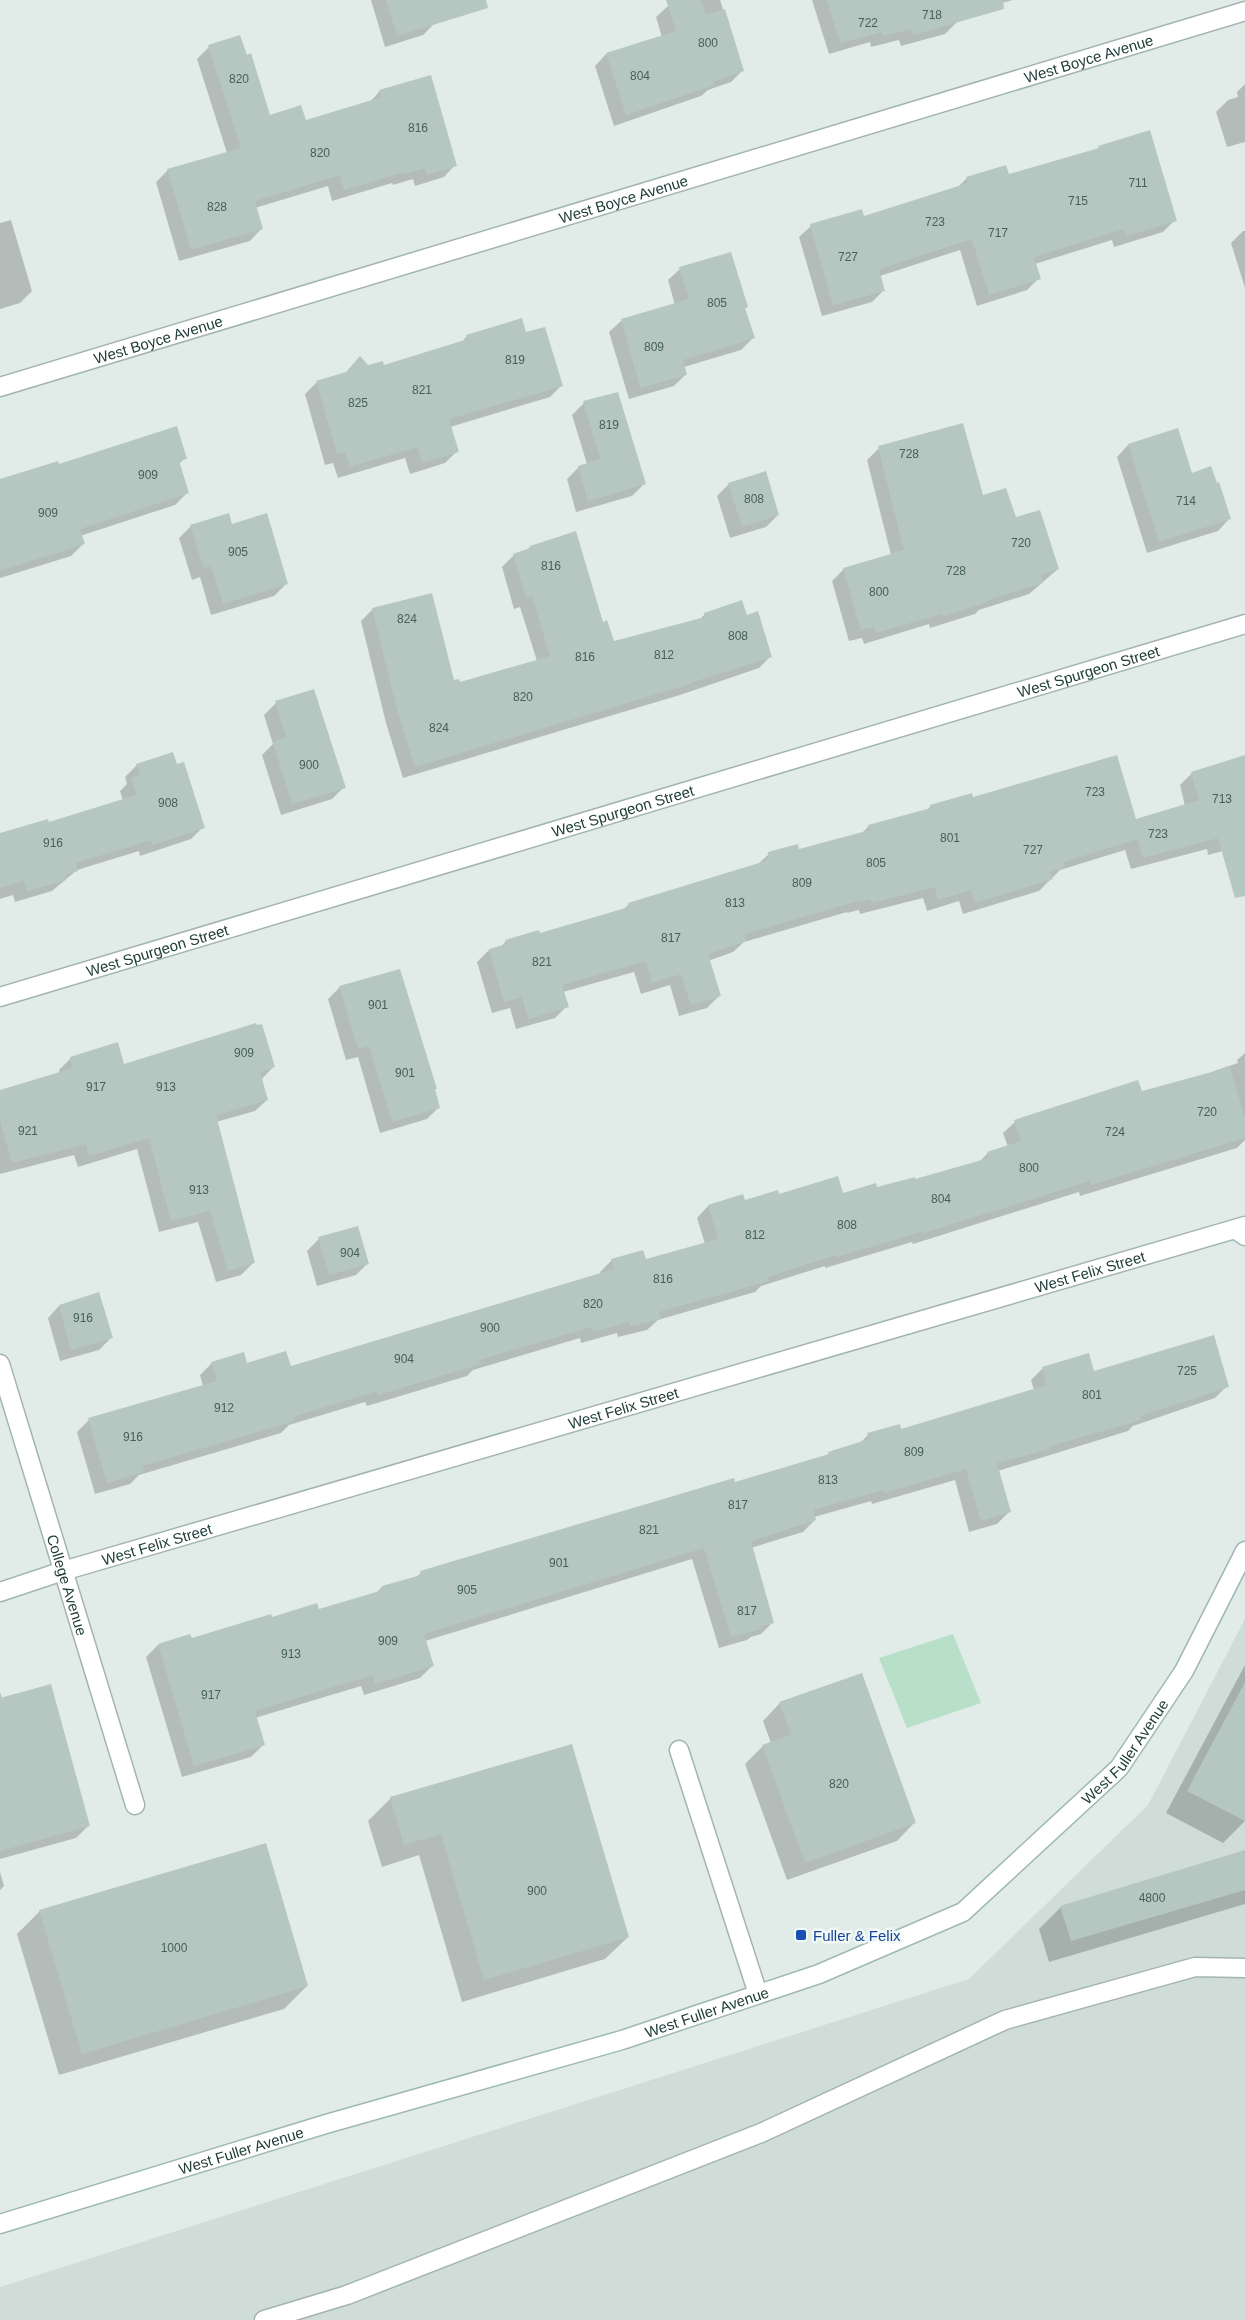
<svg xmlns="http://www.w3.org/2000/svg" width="1245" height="2320" viewBox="0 0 1245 2320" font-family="Helvetica,sans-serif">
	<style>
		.built { fill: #cfdcd8 }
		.green { fill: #b8dfc7 }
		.shadow { fill: #0003 }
		.building { fill: #b6c7c2 }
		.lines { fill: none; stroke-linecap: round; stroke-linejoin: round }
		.lane-casing { stroke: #a3b4b0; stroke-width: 21 }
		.street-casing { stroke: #a3b4b0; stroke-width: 21 }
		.secondary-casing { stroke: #9eb9b2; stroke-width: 21 }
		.lane { stroke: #fff; stroke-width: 18 }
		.street { stroke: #fff; stroke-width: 18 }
		.secondary { stroke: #fff; stroke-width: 18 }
		.transit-dot { fill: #1a4fb4; stroke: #f1f9f6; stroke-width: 2 }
		.labels { text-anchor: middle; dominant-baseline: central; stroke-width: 5; stroke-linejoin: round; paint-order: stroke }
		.number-label { font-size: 12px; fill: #46605b }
		.street-label { font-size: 15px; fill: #203e39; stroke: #f1f9f6 }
		.transit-label { font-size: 15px; fill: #164399; stroke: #f1f9f6; text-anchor: start }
	</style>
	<rect width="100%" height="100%" fill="#e1ece8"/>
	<path class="built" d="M1245 1619V2320H0V2287L969 1979 1148 1805Z"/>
	<path class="green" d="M953 1634 981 1703 907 1728 879 1658Z"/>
	<g class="shadow">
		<path d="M371 0H428L435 23 423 35 385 47Z"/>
		<path d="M685 0H720L743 70 731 82 708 90 701 96 614 126 595 66 606 54 662 37 656 17 668 6Z"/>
		<path d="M812 0H1013L955 15 957 22 945 34 901 46 899 40 871 47 870 42 829 54Z"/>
		<path d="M209 47 269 117 305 122 369 103 380 91 455 165 444 177 415 186 413 179 393 185 392 183 332 201 328 186 255 208 261 229 250 241 179 261 156 182 168 170 227 153 197 59Z"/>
		<path d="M1245 84V142L1227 147 1216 112 1228 100 1238 97 1237 92Z"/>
		<path d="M1099 147 1175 220 1163 232 1114 247 1112 240 1035 264 1039 278 1027 290 977 306 960 250 880 276 884 290 872 302 822 316 799 237 811 226 863 218 957 188 967 178 1008 176 1096 151Z"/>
		<path d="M11 220 32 291 20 303 0 309V223Z"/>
		<path d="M1243 231H1245V288L1231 243Z"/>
		<path d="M680 269 747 307 744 309 753 338 741 350 684 367 686 374 674 386 629 399 609 332 621 321 675 305 668 280Z"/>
		<path d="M525 334 562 385 550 397 450 427 457 451 445 463 410 474 405 458 338 478 333 463 325 465 305 394 317 382 367 367H383L461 343 467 336Z"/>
		<path d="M584 403 644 484 632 496 576 512 567 479 579 467 587 464 572 415Z"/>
		<path d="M1128 445 1191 475 1229 519 1218 531 1147 553 1117 457Z"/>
		<path d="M879 448 982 497 1015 519 1058 569 1029 594 979 610 975 614 930 628 929 624 864 644 862 638 849 641 832 581 844 569 891 555 867 460Z"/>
		<path d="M185 458 178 465 187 493 175 505 80 536 83 544 71 556 0 578V481L58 466Z"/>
		<path d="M729 484 778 515 766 527 730 538 717 496Z"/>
		<path d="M191 526H231L286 584 274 596 211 615 200 577 192 580 179 538Z"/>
		<path d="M530 547 602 624 613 643 699 620 705 614 746 617 771 656 759 668 680 695 403 778 386 723 361 621 373 609 453 682 459 684 537 661 520 607 514 609 502 567 514 555 526 551Z"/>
		<path d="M276 703 344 787 332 799 281 815 262 755 273 744 264 715Z"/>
		<path d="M1245 756V845L1208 855 1207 849 1131 869 1125 850 1060 870 1039 891 963 914 959 901 927 911 923 898 860 914 859 910 847 913V912L744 942 733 952 708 961 719 996 707 1008 679 1016 670 985 641 994 634 972 563 992 567 1006 555 1018 516 1029 510 1008 492 1013 477 962 489 950 500 948 506 941 539 935 622 911 629 904 757 865 769 854 798 851 862 833 869 826 926 811 931 806 972 799 1135 821 1185 806 1180 785 1192 773Z"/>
		<path d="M137 765 203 827 191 839 140 856 139 851 77 870 52 891 15 902 13 895 0 899V834L48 824 123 801 120 791 127 784 125 777Z"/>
		<path d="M340 987 434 1090 439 1107 427 1119 380 1133 358 1057 346 1060 328 999Z"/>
		<path d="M1245 1053V1140L1237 1148 1080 1196 1079 1192 913 1244 912 1242 825 1268V1266L761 1286 755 1292 658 1320 647 1330 618 1337 617 1333 581 1343 580 1338 473 1370 467 1376 367 1406 365 1402 289 1425 281 1433 139 1475 130 1484 95 1494 77 1432 89 1420 203 1386 200 1375 212 1363 290 1368 600 1274V1272L612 1260 645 1261 705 1244 697 1218 708 1206 778 1196 842 1195 914 1181 978 1163 988 1153 1008 1147 1003 1133 1015 1122 1141 1093 1211 1074 1214 1071 1238 1063 1237 1060Z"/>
		<path d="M71 1058 123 1066 273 1067 262 1079 267 1100 255 1111 216 1122 253 1263 241 1275 216 1282 198 1222 159 1232 137 1149 78 1167 74 1155 0 1174V1091L60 1074 59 1070Z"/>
		<path d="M319 1239 368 1263 356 1275 317 1286 307 1251Z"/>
		<path d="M59 1306 111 1338 99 1350 60 1361 48 1318Z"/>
		<path d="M1043 1368 1227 1386 1215 1398 1133 1426 1128 1431 998 1471 1009 1512 997 1524 969 1532 955 1480 872 1504 871 1501 814 1517 815 1520 803 1532 751 1548 773 1622 761 1634 751 1637 747 1640 719 1648 692 1559 425 1641 432 1666 420 1678 364 1695 361 1686 255 1718 263 1745 251 1757 182 1777 146 1657 158 1645 189 1636 191 1640 271 1618 318 1611 376 1593 382 1587 415 1578 421 1573 825 1457 829 1453 859 1444 868 1435 900 1430 1034 1390 1031 1380Z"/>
		<path d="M1245 1665V1821L1223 1843 1166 1813Z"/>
		<path d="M0 1692 2 1699 88 1826 76 1838 0 1859Z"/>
		<path d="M780 1703 914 1823 897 1841 787 1880 745 1764 763 1746 771 1743 763 1721Z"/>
		<path d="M391 1798 628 1937 605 1959 462 2002 419 1855 382 1867 368 1821Z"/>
		<path d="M1245 1852V1904L1049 1962 1039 1929 1061 1907Z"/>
		<path d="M0 1872 4 1886 0 1890Z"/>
		<path d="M40 1911 307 1986 284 2009 59 2075 17 1934Z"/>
	</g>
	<g class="building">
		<path d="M386 0H486L488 8 397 36Z"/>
		<path d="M666 0H701L706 15 725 9 744 71 714 81 715 85 626 115 606 53 676 31Z"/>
		<path d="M827 0H1003L1004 9 913 35 911 29 883 36 882 32 840 43Z"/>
		<path d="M240 35 247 55 251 53 270 115 301 105 306 120 382 97 379 90 431 75 457 166 427 175 425 168 405 174 404 172 344 190 340 175 255 201 263 229 191 250 167 169 241 148 208 45Z"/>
		<path d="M1150 130 1177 221 1126 236 1124 229 1034 257 1041 279 989 295 972 239 879 269 885 291 833 305 810 224 862 209 864 216 968 183 966 177 1006 165 1009 174 1099 148 1098 146Z"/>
		<path d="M731 252 748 307 745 308 755 338 683 360 687 375 640 388 621 319 689 299 679 267Z"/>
		<path d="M522 318 526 332 545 327 563 386 449 419 459 452 422 463 417 447 350 467 345 452 337 454 316 381 346 372 360 356 368 365 383 361 384 365 468 339 466 335Z"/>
		<path d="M618 392 646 484 588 501 578 466 600 459 583 401Z"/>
		<path d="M963 423 983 495 1006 488 1016 517 1040 510 1059 569 1041 575 1043 583 988 600V602L942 617 941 614 876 633 874 627 861 630 843 568 904 550 878 446Z"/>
		<path d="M177 426 187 459 179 461 189 493 80 529 85 544 0 571V479L58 461 59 464Z"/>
		<path d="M1178 428 1192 473 1211 466 1217 483 1219 482 1231 519 1159 542 1128 444Z"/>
		<path d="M766 471 779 515 742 527 728 483Z"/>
		<path d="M229 513 232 524 267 513 288 584 223 604 211 566 204 569 190 525Z"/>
		<path d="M576 531 603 622 607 620 614 641 705 617 704 613 742 600 747 615 758 611 772 657 693 682V683L415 767 397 710 372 608 432 593 454 680 459 679 460 682 550 656 532 596 526 598 513 554 530 548V546Z"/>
		<path d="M314 689 346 788 292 804 273 742 286 737 275 701Z"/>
		<path d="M173 752 177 764 184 762 205 828 152 845 151 840 76 863 78 871 65 875 66 880 27 891 24 881 0 888V833L48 819 49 822 136 795 131 778 140 775 136 764Z"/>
		<path d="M1117 755 1136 819 1199 800 1191 772 1245 755V896L1235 898 1218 838 1143 858 1137 839 1064 862 1065 867 1050 872 1053 879 975 903 971 890 938 900 935 887 872 903 870 899 859 902 858 901 745 934 747 941 708 954 721 996 691 1005 681 974 652 983 646 961 562 985 569 1007 528 1019 522 997 504 1002 489 949 507 944 505 940 539 930 540 933 629 907 628 903 766 861 765 859 769 858 768 852 798 844 799 849 870 830 868 825 931 808 930 805 972 793 973 797Z"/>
		<path d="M400 969 437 1089H435L440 1108 392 1122 369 1046 358 1049 339 986Z"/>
		<path d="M256 1023 257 1025 262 1024 275 1067 260 1072 268 1100 216 1115 255 1263 228 1271 210 1211 171 1221 149 1138 89 1156 86 1144 12 1163 0 1120V1090L73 1068 70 1057 118 1042 124 1064Z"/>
		<path d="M1230 1067 1245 1119V1138L1091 1185 1090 1181 924 1233V1231L837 1257 836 1255 768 1277 769 1281 659 1312 661 1319 630 1326 629 1322 593 1332 592 1327 479 1360 481 1364 378 1395 377 1391 293 1417 295 1421 142 1466 144 1472 107 1483 88 1418 217 1381 211 1362 244 1352 247 1363 286 1351 291 1366 614 1269 611 1259 643 1250 646 1259 718 1239 708 1205 743 1194 745 1200 778 1190 779 1194 838 1176 843 1193 876 1183 877 1187 915 1177V1179L989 1158 987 1152 1021 1141 1014 1120 1138 1080 1142 1091Z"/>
		<path d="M358 1226 369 1264 329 1275 318 1237Z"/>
		<path d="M99 1292 113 1338 71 1350 59 1305Z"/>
		<path d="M1214 1335 1229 1387 1140 1416 1141 1420 1050 1446V1449L997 1463 1011 1512 981 1521 966 1469 884 1493 883 1490 813 1510 816 1520 751 1541 774 1623 760 1626 761 1629 731 1637 704 1548 424 1634 434 1666 375 1684 373 1675 255 1711 265 1745 194 1766 158 1644 190 1634 192 1638 271 1614 272 1617 317 1603 319 1609 383 1590 382 1586 421 1575 420 1571 734 1478 735 1482 829 1454 828 1452 869 1439 867 1433 900 1424 901 1429 1047 1385 1042 1367 1089 1353 1094 1371Z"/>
		<path d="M862 1673 916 1823 805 1863 762 1745 791 1735 779 1702Z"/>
		<path d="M1245 1682V1821L1187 1791Z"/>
		<path d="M51 1684 90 1826 0 1851V1698Z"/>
		<path d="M572 1744 629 1937 484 1980 441 1834 404 1845 390 1797Z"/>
		<path d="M266 1843 308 1986 82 2054 39 1910Z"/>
		<path d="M1245 1850V1890L1071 1941 1060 1906Z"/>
	</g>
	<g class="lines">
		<defs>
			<g id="lane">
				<path d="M679 1750 758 1994"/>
				<path d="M264 2320 347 2295 761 2133 1005 2020 1195 1967 1245 1968"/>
			</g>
			<g id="street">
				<path id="s1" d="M0 387 1245 11"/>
				<path id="s2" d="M0 997 1245 624"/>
				<path id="s3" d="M0 1364 135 1805"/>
				<path id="s4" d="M0 1592 63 1571 1245 1226"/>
			</g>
			<g id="secondary">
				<path d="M1236 1230 1245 1236"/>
				<path id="s5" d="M0 2224 326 2124 622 2040 819 1974 963 1912 1119 1768 1184 1671 1245 1551"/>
			</g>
		</defs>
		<use href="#lane" class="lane-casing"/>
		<use href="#street" class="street-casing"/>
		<use href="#secondary" class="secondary-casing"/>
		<use href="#lane" class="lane"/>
		<use href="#street" class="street"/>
		<use href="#secondary" class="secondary"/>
	</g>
	<rect class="transit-dot" x="795" y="1929" width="12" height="12" rx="3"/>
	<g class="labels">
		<g class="number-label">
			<text x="932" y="15">718</text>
			<text x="868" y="23">722</text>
			<text x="708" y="43">800</text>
			<text x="640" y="76">804</text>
			<text x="239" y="79">820</text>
			<text x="418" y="128">816</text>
			<text x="320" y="153">820</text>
			<text x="1138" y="183">711</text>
			<text x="1078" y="201">715</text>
			<text x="217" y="207">828</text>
			<text x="935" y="222">723</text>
			<text x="998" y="233">717</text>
			<text x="848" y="257">727</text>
			<text x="717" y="303">805</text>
			<text x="654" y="347">809</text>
			<text x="515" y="360">819</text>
			<text x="422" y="390">821</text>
			<text x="358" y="403">825</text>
			<text x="609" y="425">819</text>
			<text x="909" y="454">728</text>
			<text x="148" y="475">909</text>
			<text x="754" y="499">808</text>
			<text x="1186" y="501">714</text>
			<text x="48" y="513">909</text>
			<text x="1021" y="543">720</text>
			<text x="238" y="552">905</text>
			<text x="551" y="566">816</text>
			<text x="956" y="571">728</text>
			<text x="879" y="592">800</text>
			<text x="407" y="619">824</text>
			<text x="738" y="636">808</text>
			<text x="664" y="655">812</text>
			<text x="585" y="657">816</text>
			<text x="523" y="697">820</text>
			<text x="439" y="728">824</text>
			<text x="309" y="765">900</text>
			<text x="1095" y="792">723</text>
			<text x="1222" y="799">713</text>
			<text x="168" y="803">908</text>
			<text x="1158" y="834">723</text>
			<text x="950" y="838">801</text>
			<text x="53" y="843">916</text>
			<text x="1033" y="850">727</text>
			<text x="876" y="863">805</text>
			<text x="802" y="883">809</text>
			<text x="735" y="903">813</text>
			<text x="671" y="938">817</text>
			<text x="542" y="962">821</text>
			<text x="378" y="1005">901</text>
			<text x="244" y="1053">909</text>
			<text x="405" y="1073">901</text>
			<text x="96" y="1087">917</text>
			<text x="166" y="1087">913</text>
			<text x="1207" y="1112">720</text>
			<text x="28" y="1131">921</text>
			<text x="1115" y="1132">724</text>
			<text x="1029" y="1168">800</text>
			<text x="199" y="1190">913</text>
			<text x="941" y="1199">804</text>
			<text x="847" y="1225">808</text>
			<text x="755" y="1235">812</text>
			<text x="350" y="1253">904</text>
			<text x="663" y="1279">816</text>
			<text x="593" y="1304">820</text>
			<text x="83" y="1318">916</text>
			<text x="490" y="1328">900</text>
			<text x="404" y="1359">904</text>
			<text x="1187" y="1371">725</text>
			<text x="1092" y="1395">801</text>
			<text x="224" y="1408">912</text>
			<text x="133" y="1437">916</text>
			<text x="914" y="1452">809</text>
			<text x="828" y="1480">813</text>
			<text x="738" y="1505">817</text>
			<text x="649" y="1530">821</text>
			<text x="559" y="1563">901</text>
			<text x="467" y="1590">905</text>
			<text x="747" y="1611">817</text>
			<text x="388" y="1641">909</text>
			<text x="291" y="1654">913</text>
			<text x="211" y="1695">917</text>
			<text x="839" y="1784">820</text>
			<text x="537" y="1891">900</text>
			<text x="1152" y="1898">4800</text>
			<text x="174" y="1948">1000</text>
		</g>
		<g class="street-label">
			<text stroke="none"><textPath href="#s1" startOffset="1137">West Boyce Avenue</textPath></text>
			<text stroke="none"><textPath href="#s1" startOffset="651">West Boyce Avenue</textPath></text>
			<text stroke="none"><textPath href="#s1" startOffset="165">West Boyce Avenue</textPath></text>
			<text stroke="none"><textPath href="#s2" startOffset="1136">West Spurgeon Street</textPath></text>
			<text stroke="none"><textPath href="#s2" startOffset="650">West Spurgeon Street</textPath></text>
			<text stroke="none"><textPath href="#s2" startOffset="164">West Spurgeon Street</textPath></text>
			<text stroke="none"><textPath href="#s4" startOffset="1136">West Felix Street</textPath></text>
			<text stroke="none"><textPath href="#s4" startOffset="650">West Felix Street</textPath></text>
			<text stroke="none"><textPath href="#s4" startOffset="164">West Felix Street</textPath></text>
			<text stroke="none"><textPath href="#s3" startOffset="231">College Avenue</textPath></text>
			<text stroke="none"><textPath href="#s5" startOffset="1242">West Fuller Avenue</textPath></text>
			<text stroke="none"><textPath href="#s5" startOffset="738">West Fuller Avenue</textPath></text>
			<text stroke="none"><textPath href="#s5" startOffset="252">West Fuller Avenue</textPath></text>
		</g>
		<g class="transit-label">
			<text x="813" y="1935">Fuller &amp; Felix</text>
		</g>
	</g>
</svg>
